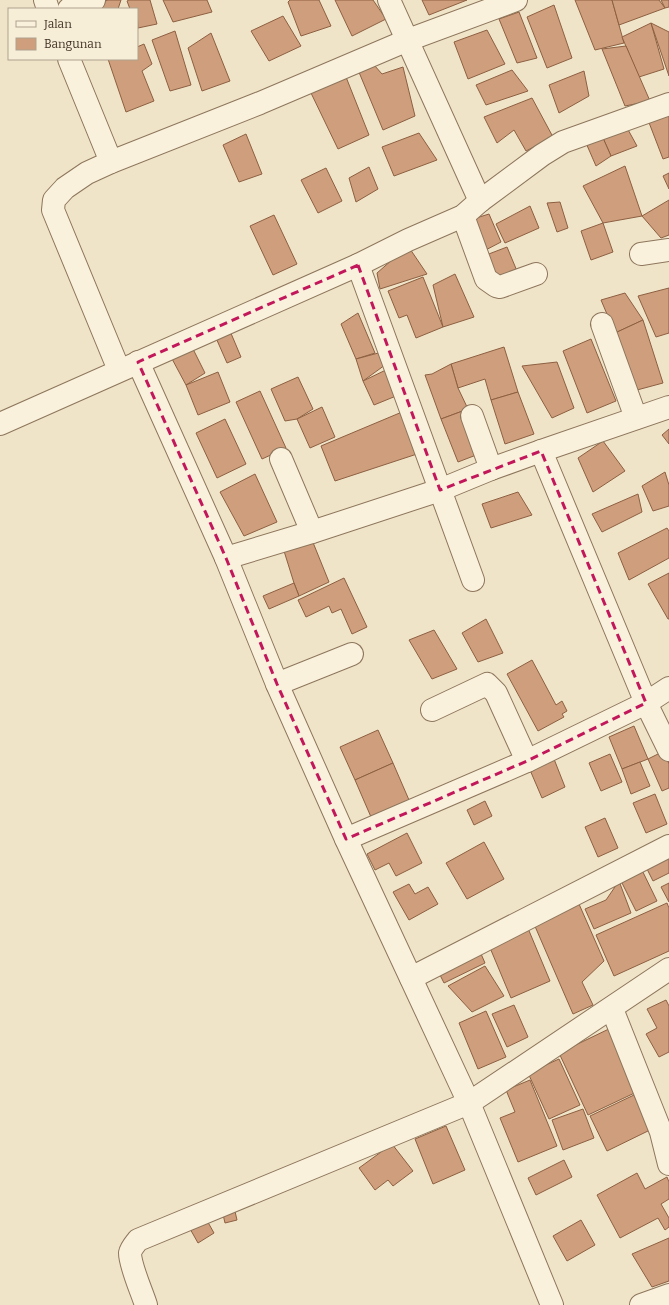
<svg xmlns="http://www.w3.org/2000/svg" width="669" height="1305" viewBox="0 0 669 1305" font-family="Bitter,serif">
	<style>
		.building { fill: #cf9f7d; stroke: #8d5f41 }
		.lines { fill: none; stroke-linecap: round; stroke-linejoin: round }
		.minor-casing { stroke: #8d765c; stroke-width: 24 }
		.minor { stroke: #faf1dc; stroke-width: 22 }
		.marked { fill: none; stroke: #c2185b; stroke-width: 3; stroke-dasharray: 8 5; stroke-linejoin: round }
	</style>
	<rect width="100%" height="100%" fill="#f0e4c8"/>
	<g class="building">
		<path d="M108 0H121L118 9H97L95 5Z"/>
		<path d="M129 0H150L157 24 138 28 137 9H130L127 1Z"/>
		<path d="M163 0H207L212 12 173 22Z"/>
		<path d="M290 0H319L331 26 301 36 288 2Z"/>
		<path d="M335 0H373L386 19 352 36Z"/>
		<path d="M422 0H467L429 15Z"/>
		<path d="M575 0H612L624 43 595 50Z"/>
		<path d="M612 0H659L665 8 619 25Z"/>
		<path d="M661 0H669V7L665 8Z"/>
		<path d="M554 5 572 58 547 68 527 17Z"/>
		<path d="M519 12 537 58 517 63 499 19Z"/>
		<path d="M283 16 301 46 269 61 251 31Z"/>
		<path d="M651 23 664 69 639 77 622 37Z"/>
		<path d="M651 23 669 32V76Z"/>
		<path d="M487 30 505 64 468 79 454 42Z"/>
		<path d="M175 31 191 85 170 91 152 40Z"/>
		<path d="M211 33 230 81 202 91 188 48Z"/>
		<path d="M144 44 152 64 142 71 154 101 126 112 108 59H137V47Z"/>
		<path d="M626 46 650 101 625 106 602 49Z"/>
		<path d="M367 57 382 74 403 67 415 116 383 130 356 65Z"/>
		<path d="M512 70 528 91 486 105 476 85Z"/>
		<path d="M584 71 589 96 559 113 549 85Z"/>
		<path d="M346 77 369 135 338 149 311 93Z"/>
		<path d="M532 98 553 137 526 151 514 130 497 143 484 117Z"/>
		<path d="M669 111V157L663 159 648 120Z"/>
		<path d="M626 126 637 146 611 156 603 138Z"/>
		<path d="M419 133 437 160 394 176 382 147Z"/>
		<path d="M246 134 262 174 239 182 223 145Z"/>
		<path d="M603 138 611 156 596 166 586 143Z"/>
		<path d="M625 166 642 216 603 223 583 186Z"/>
		<path d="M369 167 378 189 356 202 349 178Z"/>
		<path d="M326 168 342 201 318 213 301 180Z"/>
		<path d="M669 173V189L663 176Z"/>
		<path d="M669 200V235L661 238 642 216Z"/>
		<path d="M560 202 568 228 557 232 547 203Z"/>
		<path d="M530 206 539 228 505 243 496 224Z"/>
		<path d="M489 214 501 242 478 254 473 219Z"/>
		<path d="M274 215 297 264 273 275 250 226Z"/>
		<path d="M603 223 613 252 591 260 581 231Z"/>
		<path d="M408 246 427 274 380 289 377 273Z"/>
		<path d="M507 247 517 271 496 277 481 257Z"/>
		<path d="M455 274 474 317 443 327 433 285Z"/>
		<path d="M423 277 443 327 416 338 407 315 399 318 388 291Z"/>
		<path d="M669 288V333L656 337 638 296Z"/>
		<path d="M625 293 643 320 615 333 601 300Z"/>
		<path d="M358 313 375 353 356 359 341 324Z"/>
		<path d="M643 320 663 383 637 390 615 333Z"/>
		<path d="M230 331 241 357 227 363 216 338Z"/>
		<path d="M591 339 616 401 587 413 563 351Z"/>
		<path d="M192 347 205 373 186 385 171 357Z"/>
		<path d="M504 347 518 392 491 400 485 379 458 388 451 364Z"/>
		<path d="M382 352 385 365 363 381 356 359Z"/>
		<path d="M557 362 574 408 552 418 522 366Z"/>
		<path d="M451 364 458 388 468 409 441 419 425 375 432 374Z"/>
		<path d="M390 368 396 396 374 405 363 381Z"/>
		<path d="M218 372 230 402 198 415 186 385Z"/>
		<path d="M298 377 313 409 297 419 285 421 271 389Z"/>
		<path d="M260 391 286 448 262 459 236 402Z"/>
		<path d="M518 392 534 434 505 444 491 400Z"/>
		<path d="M322 407 335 437 310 448 297 419Z"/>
		<path d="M468 409 484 452 458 462 441 419Z"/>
		<path d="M402 412 417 454 335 481 321 446Z"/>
		<path d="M225 419 246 464 217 478 196 433Z"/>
		<path d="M669 429V444L662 435Z"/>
		<path d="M603 441 625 471 593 492 578 458Z"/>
		<path d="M665 472 669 485V506L653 511 642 486Z"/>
		<path d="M255 474 277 522 244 536 220 492Z"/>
		<path d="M518 492 532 515 491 528 482 504Z"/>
		<path d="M638 494 642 512 602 532 592 514Z"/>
		<path d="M667 528 669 531V558L629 580 618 553Z"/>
		<path d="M312 540 329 582 299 596 294 583 284 551Z"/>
		<path d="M669 573V619H668L648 584Z"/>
		<path d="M344 578 367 627 352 634 341 609 332 613 329 606 306 617 298 600Z"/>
		<path d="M294 583 299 596 269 609 263 596Z"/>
		<path d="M486 619 503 653 478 662 462 633Z"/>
		<path d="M434 630 457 669 432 679 409 640Z"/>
		<path d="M532 660 556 705 562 701 567 711 562 714 564 717 538 731 507 674Z"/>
		<path d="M634 726 648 759 622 769 609 737Z"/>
		<path d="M378 730 393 763 355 780 340 747Z"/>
		<path d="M664 751 669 764V788L662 791 648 759Z"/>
		<path d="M610 754 622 782 601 791 589 763Z"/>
		<path d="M554 759 565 787 542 798 530 770Z"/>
		<path d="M640 762 650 786 631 794 622 769Z"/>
		<path d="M393 763 409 800 371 817 355 780Z"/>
		<path d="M655 794 667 824 646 833 633 803Z"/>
		<path d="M485 801 492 816 474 825 467 810Z"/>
		<path d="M605 818 618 848 598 857 585 827Z"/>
		<path d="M407 833 422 863 396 876 389 863 375 870 367 854Z"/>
		<path d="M484 842 504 879 467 899 446 863Z"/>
		<path d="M669 850V873L653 881 644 863Z"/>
		<path d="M640 866 657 901 636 911 619 877Z"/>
		<path d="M619 881 631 913 594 929 585 909 606 900Z"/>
		<path d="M669 883V902L661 887Z"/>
		<path d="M409 884 415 894 428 887 438 904 409 920 393 892Z"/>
		<path d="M667 903 669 908V951L614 976 596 935Z"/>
		<path d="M579 904 604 961 582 982 593 1005 573 1014 534 924Z"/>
		<path d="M527 926 550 981 511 998 488 943Z"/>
		<path d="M478 947 485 963 444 983 436 967Z"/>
		<path d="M485 966 504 996 472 1012 448 986Z"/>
		<path d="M666 1000 669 1006V1052L659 1057 646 1034 657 1028 647 1009Z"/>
		<path d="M514 1005 528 1037 507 1047 492 1014Z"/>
		<path d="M486 1011 506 1057 478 1069 459 1023Z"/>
		<path d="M613 1027 643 1089 588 1115 559 1053Z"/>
		<path d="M559 1059 580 1105 549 1119 528 1073Z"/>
		<path d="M530 1080 557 1146 518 1162 500 1118 515 1112 506 1090Z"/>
		<path d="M634 1095 650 1130 607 1151 590 1116Z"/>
		<path d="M583 1109 594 1138 563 1150 552 1120Z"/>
		<path d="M446 1126 465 1170 433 1184 415 1139Z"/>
		<path d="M392 1144 413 1171 393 1186 388 1180 375 1190 359 1168Z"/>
		<path d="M564 1160 572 1177 536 1195 528 1178Z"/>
		<path d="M637 1173 645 1189 667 1177 669 1182V1199L661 1204 669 1218V1227L665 1230 658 1218 620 1238 597 1195Z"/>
		<path d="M234 1207 237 1220 225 1223 222 1210Z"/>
		<path d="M205 1217 214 1233 198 1243 189 1227Z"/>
		<path d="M581 1220 595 1245 567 1261 553 1236Z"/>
		<path d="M669 1238V1281L652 1287 632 1254Z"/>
	</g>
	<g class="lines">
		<defs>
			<g id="minor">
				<path d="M45 0 48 9"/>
				<path d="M389 0 480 201"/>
				<path d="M69 9 94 0"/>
				<path d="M69 59 111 162"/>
				<path d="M463 216 486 279 496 286 500 287 536 274"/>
				<path d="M641 254 669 250"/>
				<path d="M358 265 473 580"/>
				<path d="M602 324 636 418"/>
				<path d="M138 362 226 558 312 532 440 490 491 469 541 451 669 407"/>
				<path d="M119 370 53 210 54 200 65 188 87 173 111 162 260 103 408 40 516 0"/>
				<path d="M472 416 491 469"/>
				<path d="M0 424 358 265 408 240 463 216 480 201 542 155 563 142 669 104"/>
				<path d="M541 451 646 703 669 750"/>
				<path d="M281 459 312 532"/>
				<path d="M226 558 277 684 346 839 469 1103 552 1305"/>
				<path d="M277 684 352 654"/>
				<path d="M432 710 487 684 496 693 527 761"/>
				<path d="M346 839 527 761 646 703 669 688"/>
				<path d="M411 978 669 846"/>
				<path d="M612 1009 661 1132 669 1164"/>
				<path d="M146 1305C142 1292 130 1266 130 1253 131 1248 135 1244 138 1240L469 1103 669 969"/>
				<path d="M641 1305 669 1295"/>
			</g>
		</defs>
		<use href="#minor" class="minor-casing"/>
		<use href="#minor" class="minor"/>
	</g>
	<path class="marked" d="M358 265 440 490 541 451 646 703 527 761 346 839 277 684 226 558 138 362Z"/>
	<rect x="8" y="8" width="130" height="52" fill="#f7eed8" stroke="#ada18e"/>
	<rect x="16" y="21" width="20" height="6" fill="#faf1dc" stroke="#ada18e"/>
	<text x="44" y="28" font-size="12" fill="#3d2e20">Jalan</text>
	<rect x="16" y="38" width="20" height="12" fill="#cf9f7d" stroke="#ada18e"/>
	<text x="44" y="48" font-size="12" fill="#3d2e20">Bangunan</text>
</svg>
